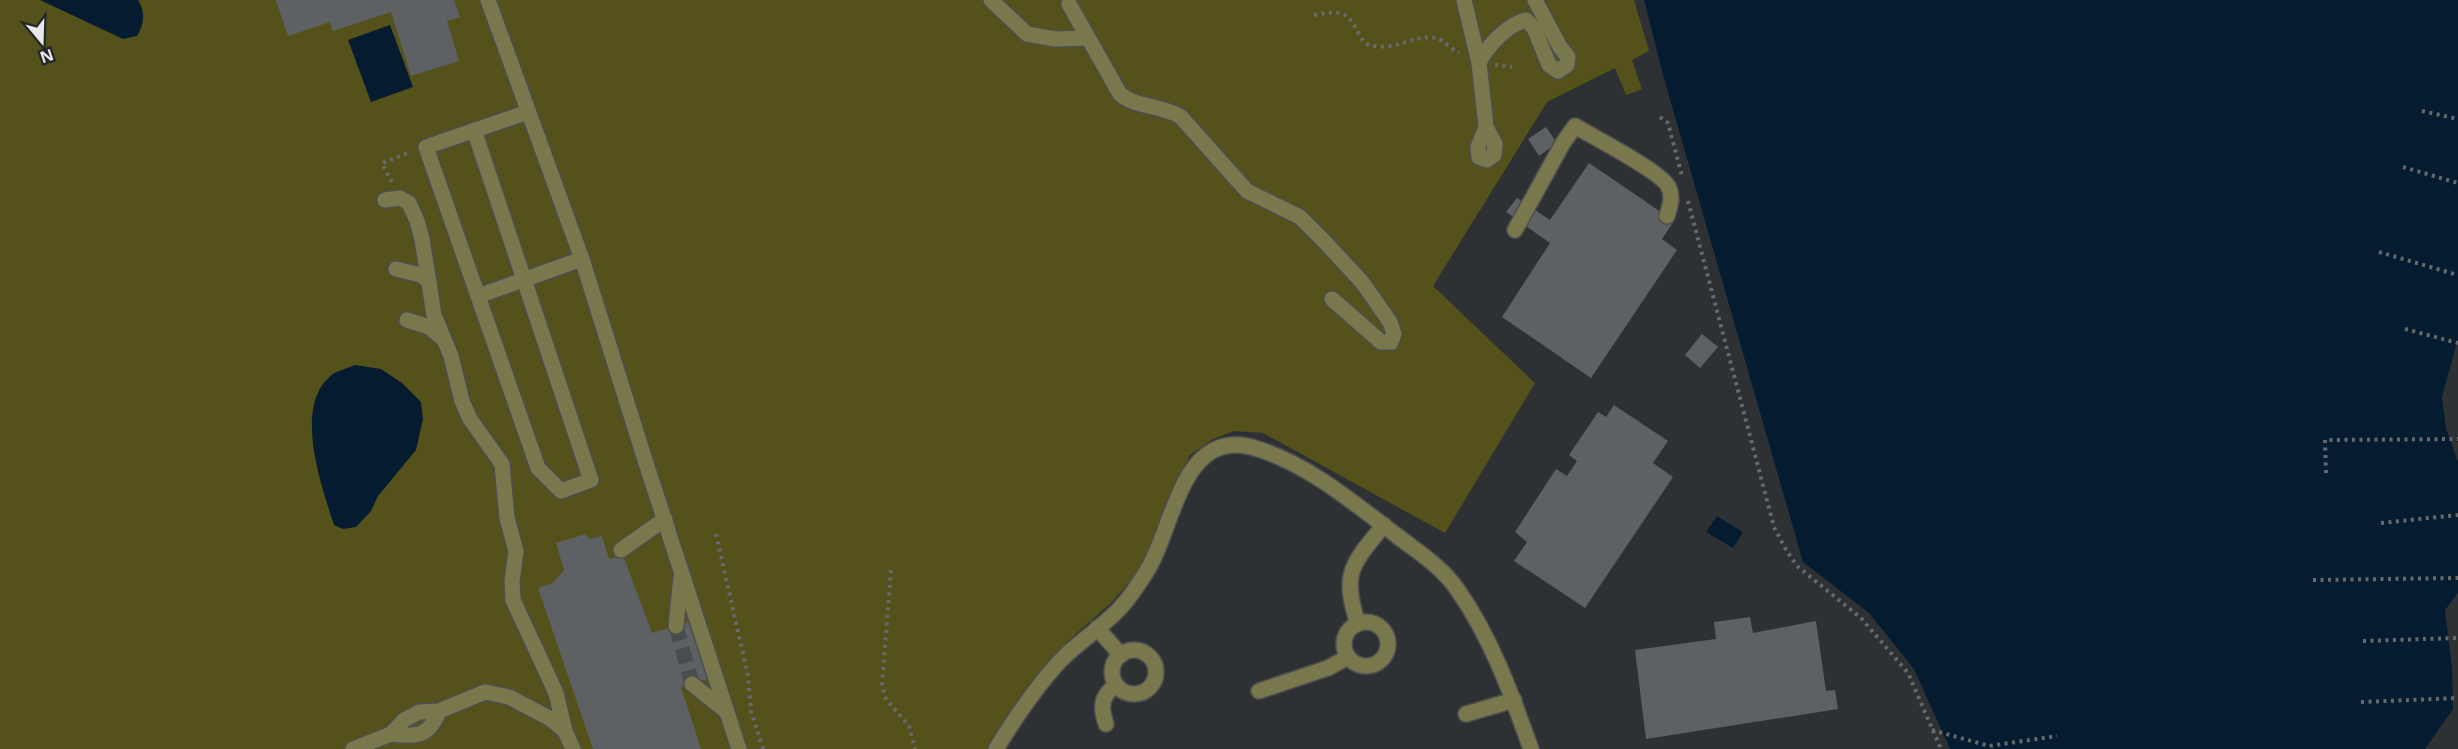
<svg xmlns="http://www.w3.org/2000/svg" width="2458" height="749" viewBox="0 0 2458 749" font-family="'Open Sans',sans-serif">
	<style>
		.green { fill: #54521a }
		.water { fill: #051c30 }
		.building { fill: #5e6164 }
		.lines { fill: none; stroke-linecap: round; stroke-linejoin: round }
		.minor-tunnel { stroke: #4a4d4f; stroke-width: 15; stroke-dasharray: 15 8; stroke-linecap: butt }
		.minor-casing { stroke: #4c4e51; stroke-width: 18 }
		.path { stroke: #676a6c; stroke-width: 4; stroke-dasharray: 3 4.5; stroke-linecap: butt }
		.minor { stroke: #79784c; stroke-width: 15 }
	</style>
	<rect width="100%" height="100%" fill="#2e3134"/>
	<path class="green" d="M0 0H1634L1649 51 1632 60 1642 89 1626 95 1615 68 1547 102 1433 286 1535 383 1445 533 1263 433 1234 431 1213 439 1190 455 1139 571 1112 602 1068 641 1000 727 988 749H0Z"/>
	<g class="water">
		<path d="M40 0H138C146 12 144 24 137 36L123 39Z"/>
		<path d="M1644 0H2458V339L2442 397 2446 428 2458 462V593L2445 610 2452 669 2453 709 2425 749H1950L1914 669 1869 613 1803 562 1663 75Z"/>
		<path d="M390 25 413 87 371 102 348 40Z"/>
		<path d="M355 365 381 369 402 383 421 402 423 419 416 450 378 496 371 511 356 527 343 529 334 525C321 485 292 404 333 374 339 370 349 368 355 365Z"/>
		<path d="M1717 516 1743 532 1733 548 1706 532Z"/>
	</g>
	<g class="building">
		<path d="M276 0H454L460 17 447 21 459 61 411 76 391 12 333 31 330 22 288 36Z"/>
		<path d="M1546 127 1557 143 1539 156 1528 139Z"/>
		<path d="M1589 163 1674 221 1662 239 1677 250 1591 378 1502 317 1550 243 1506 212 1517 198 1550 220Z"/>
		<path d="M1702 334 1718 347 1700 368 1685 355Z"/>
		<path d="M1614 405 1668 441 1653 463 1673 477 1585 608 1514 561 1527 542 1515 532 1556 469 1567 476 1577 461 1569 455 1598 412 1606 417Z"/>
		<path d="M586 534 589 539 602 536 609 559 623 555 652 633 695 620 714 677 681 687 701 749H593L538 588 553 583 564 570 556 543Z"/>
		<path d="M1750 617 1753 633 1816 621 1826 691 1835 690 1838 709 1646 739 1635 650 1716 639 1714 622Z"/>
	</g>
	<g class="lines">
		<path class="minor-tunnel" d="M676 626 692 684"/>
		<defs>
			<g id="minor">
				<path d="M488 0 582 259 645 460 739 749"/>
				<path d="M991 0 1027 34 1055 39 1087 38"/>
				<path d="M1464 0 1479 63"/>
				<path d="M1069 4 1120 94C1136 108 1163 105 1181 117L1247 191 1300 217 1322 239 1362 282 1390 322 1394 334 1391 342H1381L1332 299"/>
				<path d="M1486 127 1478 147 1479 157 1487 160 1494 155 1495 144 1486 127 1479 63C1487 46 1508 24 1526 20L1534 28 1549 65 1558 71 1567 65 1568 57 1560 47 1535 0"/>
				<path d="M474 130 591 480 561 491 538 468 426 147 528 112"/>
				<path d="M385 200 400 198 409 203 417 221 422 239 434 315 451 356 462 401 470 419 502 464 507 518 516 551 512 581 513 600 556 693 565 731"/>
				<path d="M1515 230 1563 143 1575 126C1593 137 1664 173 1669 188 1673 198 1670 206 1667 216"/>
				<path d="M396 269 421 275 429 281"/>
				<path d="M478 296 582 259"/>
				<path d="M407 320 429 327 442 338"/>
				<path d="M621 550 665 519"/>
				<circle cx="1366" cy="644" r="22"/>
				<path d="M1358 624C1341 573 1352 564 1384 525"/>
				<path d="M676 626 681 577"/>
				<path d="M1097 628 1121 655"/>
				<circle cx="1134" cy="672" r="22"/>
				<path d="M692 684 727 712"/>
				<path d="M1259 691 1328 668 1348 657"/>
				<path d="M1466 714 1514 700"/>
				<path d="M1106 724C1100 707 1101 696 1116 685"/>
				<path d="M391 734C417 737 429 737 439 711"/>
				<path d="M353 749 391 734 404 720 419 712 439 711 485 692 509 697 549 718 565 731 573 749"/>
				<path d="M996 749C1015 718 1035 688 1060 661 1078 642 1103 627 1121 607 1130 597 1138 585 1145 574 1168 540 1176 469 1214 450 1228 443 1244 444 1258 449 1309 465 1354 503 1396 535 1417 551 1442 567 1457 589 1491 637 1511 693 1531 749"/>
			</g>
		</defs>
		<use href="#minor" class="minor-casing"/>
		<g class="path">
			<path d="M1314 15C1339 11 1347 9 1359 34 1362 38 1362 42 1367 44 1395 53 1412 34 1436 38 1444 40 1451 49 1459 53"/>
			<path d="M1495 65 1512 67"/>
			<path d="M2422 111 2458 119"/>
			<path d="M1660 117 1668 123 1682 176"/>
			<path d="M2403 167 2458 183"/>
			<path d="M392 182 382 163 411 152"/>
			<path d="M1688 201 1774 527 1785 548 1797 566 1861 618 1908 673 1941 749"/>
			<path d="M2379 252 2458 275"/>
			<path d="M2405 329 2458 343"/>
			<path d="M2326 473 2325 440 2458 439"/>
			<path d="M2381 523 2458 515"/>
			<path d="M716 534 748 676 751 711 763 749"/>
			<path d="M891 570 882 685 886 699 909 726 915 749"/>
			<path d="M2313 580 2458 578"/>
			<path d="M2363 641 2458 638"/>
			<path d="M2361 702 2458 698"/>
			<path d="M1932 730 1989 746 2057 736"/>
		</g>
		<use href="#minor" class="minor"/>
	</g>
	<g transform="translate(42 42) rotate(161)" stroke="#24272a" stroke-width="4.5" paint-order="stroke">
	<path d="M0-4.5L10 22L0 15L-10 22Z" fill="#e7e9eb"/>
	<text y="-9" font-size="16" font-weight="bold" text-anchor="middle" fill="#e7e9eb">N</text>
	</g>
</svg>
